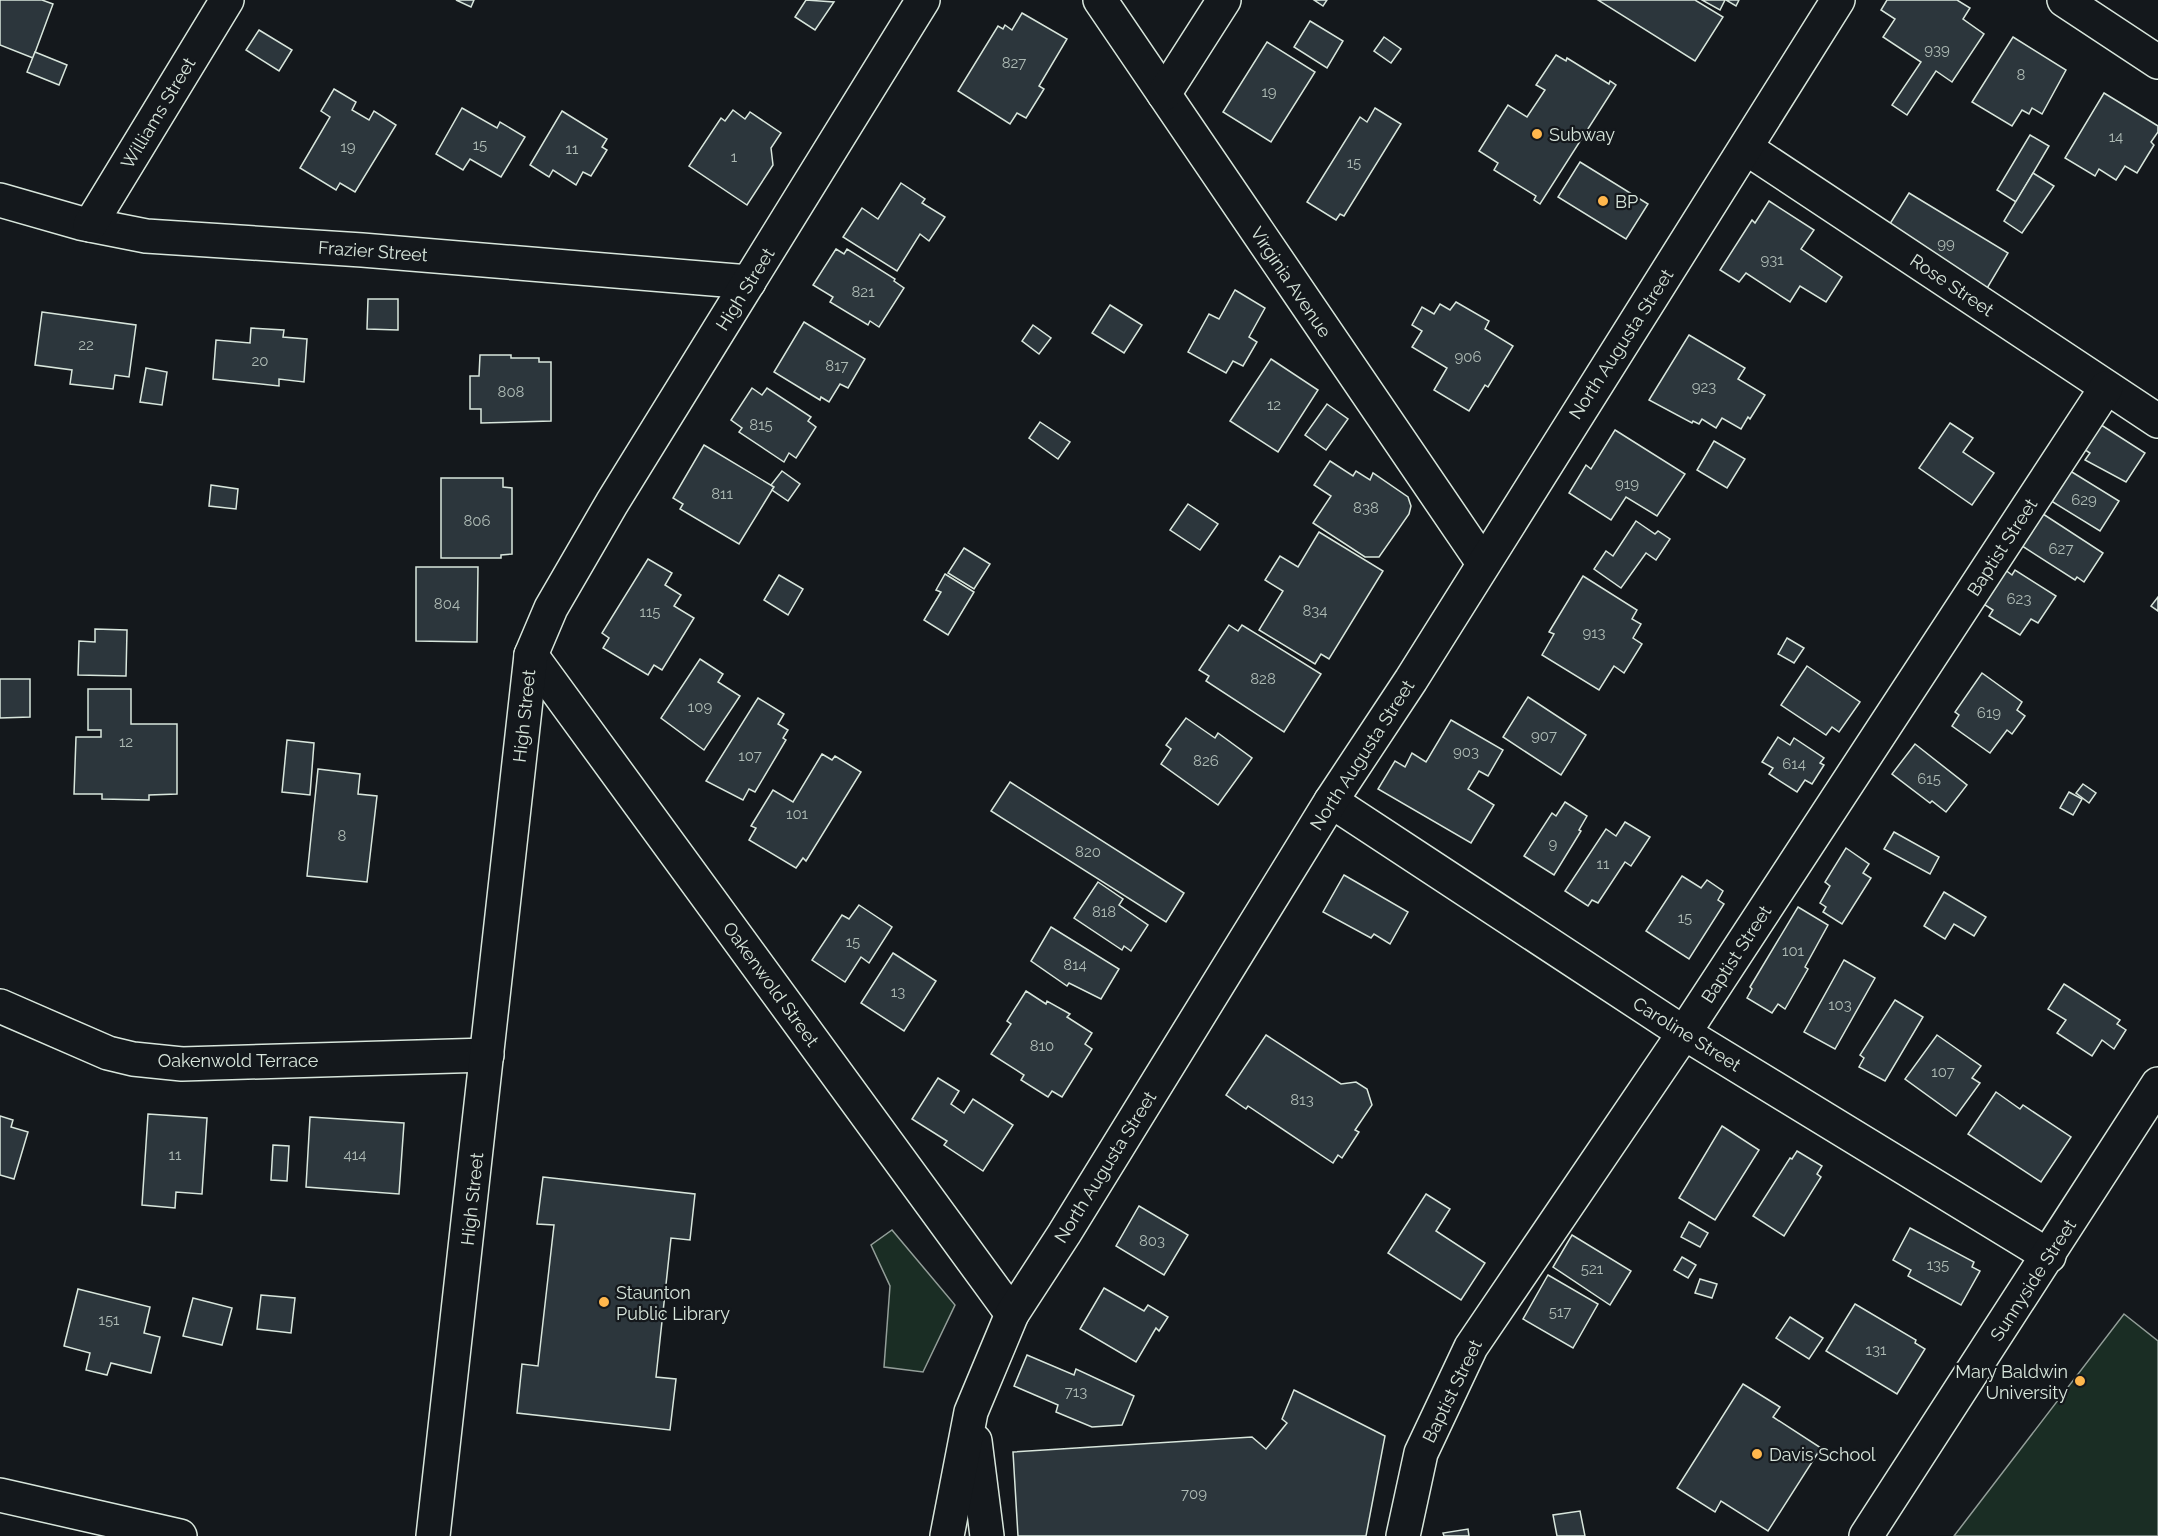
<svg xmlns="http://www.w3.org/2000/svg" width="2158" height="1536" viewBox="0 0 2158 1536" font-family="Raleway,sans-serif">
	<style>
		.green { fill: #1a2d24; stroke: #939e99; stroke-width: 1.5 }
		.building { fill: #2c363c; stroke: #d8e6dc; stroke-width: 1.5 }
		.lines { fill: none; stroke-linecap: round; stroke-linejoin: round }
		.street-casing { stroke: #d8e6dc; stroke-width: 36 }
		.secondary-casing { stroke: #d8e6dc; stroke-width: 36 }
		.primary-casing { stroke: #d8e6dc; stroke-width: 36 }
		.street { stroke: #14181c; stroke-width: 33 }
		.secondary { stroke: #14181c; stroke-width: 33 }
		.primary { stroke: #14181c; stroke-width: 33 }
		.poi-dot { fill: #ffb74d; stroke: #14181c; stroke-width: 2 }
		.labels { text-anchor: middle; dominant-baseline: central; stroke-width: 4.5; stroke-linejoin: round; paint-order: stroke }
		.number-label { font-size: 15px; fill: #adbab4 }
		.street-label { font-size: 18px; fill: #d8e6dc; stroke: #14181c }
		.poi-label { font-size: 18px; fill: #d8e6dc; stroke: #14181c; text-anchor: start }
	</style>
	<rect width="100%" height="100%" fill="#14181c"/>
	<g class="green">
		<path d="M892 1230 955 1305 923 1372 884 1367 890 1286 871 1245Z"/>
		<path d="M2124 1314 2158 1341V1536H1954Z"/>
	</g>
	<g class="building">
		<path d="M0 0H42L53 4 33 58 0 45Z"/>
		<path d="M456 0H474L471 7Z"/>
		<path d="M806 0 834 2 815 30 795 17Z"/>
		<path d="M1314 0H1327L1323 6Z"/>
		<path d="M1598 0H1695L1723 17 1695 61Z"/>
		<path d="M1702 0H1725L1720 10Z"/>
		<path d="M1726 0H1739L1736 6Z"/>
		<path d="M1887 0H1957L1970 8 1963 19 1984 34 1952 82 1936 71 1907 115 1892 105 1921 62 1883 37 1895 19 1881 10Z"/>
		<path d="M1022 13 1067 39 1039 86 1044 89 1026 118 1017 113 1010 124 958 91 998 26 1003 29 1005 25 1012 30Z"/>
		<path d="M1310 21 1343 41 1327 68 1294 47Z"/>
		<path d="M259 30 292 50 279 71 246 50Z"/>
		<path d="M1384 37 1401 49 1391 63 1374 51Z"/>
		<path d="M2013 37 2066 70 2042 114 2032 108 2029 114 2022 110 2012 126 1972 102Z"/>
		<path d="M1267 42 1315 72 1271 142 1223 112Z"/>
		<path d="M35 52 67 65 59 85 27 72Z"/>
		<path d="M1556 55 1566 61 1567 58 1609 84 1610 81 1616 85 1540 204 1534 200 1536 196 1494 170 1498 163 1479 151 1508 105 1527 117 1545 90 1536 85Z"/>
		<path d="M334 89 356 102 352 110 369 120 374 111 396 125 355 192 340 183 336 190 300 168 330 117 321 111Z"/>
		<path d="M2104 93 2158 126V132L2151 142 2154 145 2137 173 2125 166 2116 180 2099 169 2095 176 2065 158Z"/>
		<path d="M462 108 497 128 500 122 525 137 501 177 470 159 463 170 436 154Z"/>
		<path d="M1375 108 1401 124 1344 216 1340 214 1336 220 1307 202 1360 117 1367 122Z"/>
		<path d="M733 110 745 119 750 112 781 133 771 148 773 165 747 205 689 166 721 118 725 121Z"/>
		<path d="M562 111 607 139 602 147 607 150 591 176 583 172 576 185 553 170 549 177 530 165Z"/>
		<path d="M2030 135 2049 146 2016 202 1997 190Z"/>
		<path d="M1580 162 1648 204 1626 239 1558 197Z"/>
		<path d="M2033 173 2054 186 2022 233 2004 221Z"/>
		<path d="M901 183 925 199 922 203 945 217 929 241 920 234 897 271 843 237 862 208 878 219Z"/>
		<path d="M1909 193 2008 253 1983 295 1883 235Z"/>
		<path d="M1769 201 1814 230 1801 249 1842 277 1826 302 1800 286 1790 302 1746 273 1739 282 1720 270 1752 220 1755 223Z"/>
		<path d="M836 249 844 254 847 249 895 279 894 281 904 288 879 327 870 321 868 325 830 302 833 297 813 285Z"/>
		<path d="M1235 290 1265 308 1249 337 1257 342 1243 366 1233 361 1226 373 1188 352 1209 314 1219 319Z"/>
		<path d="M368 299H398V330L367 329Z"/>
		<path d="M1456 302 1489 321 1485 329 1513 346 1488 387 1485 385 1469 411 1434 390 1447 368 1412 347 1422 331 1412 325 1422 307 1434 314 1440 304 1450 310Z"/>
		<path d="M1110 305 1142 325 1124 353 1092 333Z"/>
		<path d="M42 312 136 325 129 377 115 375 113 389 70 384 72 370 35 365Z"/>
		<path d="M804 322 865 359 848 388 840 384 829 402 821 397 820 400 774 372Z"/>
		<path d="M1033 325 1051 338 1039 354 1022 341Z"/>
		<path d="M251 328 284 330 283 337 307 339 304 382 279 379V386L213 379 216 340 250 343Z"/>
		<path d="M1689 335 1745 368 1738 379 1765 395 1750 419 1748 417 1741 429 1722 418 1716 428 1702 419 1699 424 1693 421 1692 423 1649 400Z"/>
		<path d="M480 355H511V358H539V362H551V421L481 423V409H470V376H479Z"/>
		<path d="M1271 359 1318 390 1278 452 1230 421Z"/>
		<path d="M146 368 167 372 162 405 140 402Z"/>
		<path d="M752 388 762 395 767 388 811 417 808 421 816 427 796 458 789 453 784 462 739 432 742 428 731 420Z"/>
		<path d="M1327 404 1348 419 1326 450 1305 435Z"/>
		<path d="M2095 421 2145 453 2126 482 2085 460 2090 453 2079 446Z"/>
		<path d="M1040 422 1070 442 1058 459 1029 438Z"/>
		<path d="M1950 423 1973 438 1963 452 1994 473 1972 505 1919 468Z"/>
		<path d="M1615 430 1685 474 1657 516 1626 497 1611 520 1569 493 1586 465 1591 469Z"/>
		<path d="M1714 441 1745 459 1727 488 1697 470Z"/>
		<path d="M704 445 774 487 739 544 680 509 683 504 673 498Z"/>
		<path d="M1330 461 1353 476 1356 471 1370 480 1373 473 1408 497 1411 506 1409 514 1379 557H1365L1313 523 1331 496 1314 485Z"/>
		<path d="M2067 469 2119 501 2100 531 2048 499Z"/>
		<path d="M782 471 800 484 788 501 772 490 774 487 771 485Z"/>
		<path d="M441 478H503V487L512 488V554L501 555V558H441Z"/>
		<path d="M211 485 238 489 236 509 209 506Z"/>
		<path d="M1188 504 1218 524 1200 550 1170 530Z"/>
		<path d="M2040 512 2103 553 2084 582 2077 577 2075 580 2019 544Z"/>
		<path d="M1636 521 1655 534 1658 531 1670 539 1656 560 1646 553 1621 588 1594 569 1606 551 1613 556Z"/>
		<path d="M1319 532 1383 571 1329 659 1321 654 1315 664 1259 630 1283 591 1265 580 1280 556 1298 567Z"/>
		<path d="M964 548 990 564 974 589 948 573Z"/>
		<path d="M648 559 672 573 665 585 681 595 674 606 694 618 662 670 654 665 648 675 603 648 609 638 602 633Z"/>
		<path d="M416 567H478L477 642 416 641Z"/>
		<path d="M2004 569 2012 575 2015 570 2056 596 2038 623 2031 619 2020 635 1989 616 1993 610 1982 603Z"/>
		<path d="M945 574 974 592 948 635 924 620 941 592 936 590Z"/>
		<path d="M779 575 803 589 788 615 764 600Z"/>
		<path d="M1583 576 1637 610 1632 619 1641 624 1633 638 1642 644 1624 673 1614 666 1599 690 1542 655 1554 634 1549 632Z"/>
		<path d="M2158 597V611L2151 606Z"/>
		<path d="M1229 625 1238 631 1242 625 1321 674 1284 732 1206 681 1209 676 1199 670Z"/>
		<path d="M95 629 127 630 126 676 78 675 79 641 95 642Z"/>
		<path d="M1787 638 1804 648 1794 663 1778 654Z"/>
		<path d="M700 659 723 674 718 682 740 696 704 750 661 718Z"/>
		<path d="M1807 666 1860 702 1839 732 1832 727 1826 735 1781 705Z"/>
		<path d="M1982 673 2022 702 2017 710 2025 716 2012 734 2007 730 1990 753 1952 726 1959 715 1955 712Z"/>
		<path d="M0 679H30V717L0 718Z"/>
		<path d="M88 689H131V724H177V794L149 795V800L102 799V794H74L76 737H101V730H88Z"/>
		<path d="M1528 697 1586 735 1561 775 1503 737Z"/>
		<path d="M758 698 784 714 778 724 788 730 783 738 786 740 755 792 749 789 743 800 706 781Z"/>
		<path d="M1186 718 1215 738 1218 733 1252 758 1218 805 1161 764 1171 749 1166 745Z"/>
		<path d="M1451 720 1503 750 1488 776 1479 771 1468 789 1494 805 1471 843 1378 789 1395 761 1405 767 1412 753 1426 762Z"/>
		<path d="M1778 737 1790 745 1794 738 1824 758 1820 763 1824 765 1812 784 1805 780 1797 792 1769 774 1773 768 1762 762Z"/>
		<path d="M287 740 314 743 310 795 282 792Z"/>
		<path d="M1915 744 1967 785 1946 812 1932 801 1930 803 1892 774Z"/>
		<path d="M822 754 832 760 835 756 861 772 806 861 803 858 796 868 749 840 756 828 751 826 773 790 793 802Z"/>
		<path d="M318 769 360 774 358 794 377 796 367 882 307 876Z"/>
		<path d="M1010 782 1184 893 1166 922 991 811Z"/>
		<path d="M2083 784 2096 793 2089 803 2076 793Z"/>
		<path d="M2069 792 2082 799 2073 815 2060 808Z"/>
		<path d="M1565 802 1587 816 1579 830 1581 831 1554 875 1524 856 1552 813 1556 816Z"/>
		<path d="M1625 822 1650 837 1631 866 1625 862 1598 903 1592 900 1588 906 1565 891 1606 829 1616 836Z"/>
		<path d="M1894 832 1939 857 1930 874 1884 849Z"/>
		<path d="M1846 848 1869 864 1863 873 1871 878 1842 924 1823 912 1826 907 1820 903 1830 886 1825 882Z"/>
		<path d="M1344 875 1408 912 1390 944 1374 934 1371 938 1323 912Z"/>
		<path d="M1682 876 1701 888 1707 880 1723 891 1718 900 1724 904 1689 959 1646 931Z"/>
		<path d="M1098 882 1123 899 1119 905 1148 925 1131 951 1124 946 1122 950 1074 918Z"/>
		<path d="M1944 892 1986 917 1974 936 1954 924 1945 939 1924 926Z"/>
		<path d="M859 905 892 927 869 963 861 957 845 982 812 960 842 915 849 919Z"/>
		<path d="M1798 907 1828 925 1805 967 1808 969 1785 1009 1778 1004 1772 1013 1747 998 1752 989 1750 987Z"/>
		<path d="M1051 927 1119 969 1101 999 1069 983 1067 986 1031 961Z"/>
		<path d="M893 953 936 981 904 1031 861 1003Z"/>
		<path d="M1844 960 1875 978 1835 1049 1804 1032Z"/>
		<path d="M2064 984 2120 1020 2117 1024 2126 1030 2114 1049 2102 1040 2092 1056 2057 1033 2066 1020 2048 1009Z"/>
		<path d="M1026 991 1046 1004 1047 1001 1070 1014 1067 1017 1092 1033 1085 1044 1092 1049 1062 1097 1052 1091 1048 1097 1021 1080 1024 1075 991 1054 1011 1024 1007 1021Z"/>
		<path d="M1895 1000 1923 1017 1885 1081 1859 1067 1864 1058 1860 1055Z"/>
		<path d="M1266 1035 1341 1084 1356 1082 1367 1089 1372 1105 1355 1130 1359 1132 1342 1158 1338 1155 1333 1163 1248 1106 1246 1109 1226 1095Z"/>
		<path d="M1937 1035 1981 1066 1972 1078 1980 1083 1956 1116 1905 1079Z"/>
		<path d="M938 1078 959 1091 951 1104 964 1113 973 1099 1013 1125 983 1171 944 1145 947 1141 912 1119Z"/>
		<path d="M1996 1092 2020 1109 2023 1105 2071 1137 2041 1182 1968 1134Z"/>
		<path d="M148 1114 207 1118 202 1194 176 1192 175 1208 142 1205Z"/>
		<path d="M0 1116 13 1120 11 1127 28 1132 14 1179 0 1175Z"/>
		<path d="M310 1117 404 1123 399 1194 306 1187Z"/>
		<path d="M1722 1126 1759 1150 1715 1220 1679 1198Z"/>
		<path d="M273 1145 289 1146 287 1181 271 1180Z"/>
		<path d="M1797 1151 1822 1166 1817 1174 1821 1177 1784 1236 1753 1216 1790 1158 1792 1159Z"/>
		<path d="M543 1177 695 1194 690 1240 671 1238 656 1377 676 1379 670 1430 517 1413 522 1364 538 1366 554 1225 537 1224Z"/>
		<path d="M1426 1194 1450 1209 1436 1231 1485 1263 1461 1300 1388 1253Z"/>
		<path d="M1139 1206 1188 1235 1164 1275 1116 1246Z"/>
		<path d="M1689 1222 1708 1233 1700 1247 1681 1237Z"/>
		<path d="M1910 1228 1974 1262 1972 1267 1980 1271 1961 1305 1908 1276 1911 1270 1893 1260Z"/>
		<path d="M1572 1235 1631 1271 1610 1305 1553 1267Z"/>
		<path d="M1682 1257 1696 1265 1688 1278 1674 1270Z"/>
		<path d="M1548 1275 1598 1304 1573 1348 1523 1319Z"/>
		<path d="M1700 1279 1717 1284 1712 1298 1695 1293Z"/>
		<path d="M1104 1288 1144 1311 1148 1305 1168 1317 1159 1331 1156 1328 1136 1362 1080 1329Z"/>
		<path d="M78 1289 150 1307 144 1333 160 1337 151 1373 111 1363 107 1375 86 1370 90 1353 64 1346Z"/>
		<path d="M261 1295 295 1298 291 1333 257 1329Z"/>
		<path d="M193 1298 232 1308 222 1345 183 1336Z"/>
		<path d="M1855 1304 1916 1340 1915 1343 1925 1349 1897 1394 1826 1351Z"/>
		<path d="M1790 1317 1823 1338 1809 1359 1776 1338Z"/>
		<path d="M1027 1355 1074 1375 1076 1369 1134 1396 1122 1425 1092 1427 1056 1412 1058 1405 1014 1386Z"/>
		<path d="M1743 1384 1780 1407 1773 1417 1821 1448 1768 1531 1721 1501 1715 1512 1677 1488Z"/>
		<path d="M1294 1390 1385 1436 1366 1536H1018L1013 1452 1252 1437 1266 1449 1287 1423 1282 1419Z"/>
		<path d="M1580 1511 1585 1536H1557L1553 1515Z"/>
		<path d="M1468 1529 1469 1536H1444L1443 1533Z"/>
	</g>
	<g class="lines">
		<defs>
			<g id="street">
				<path d="M1100 0 1483 563"/>
				<path d="M2064 0 2158 62"/>
				<path d="M1164 94 1224 0"/>
				<path d="M1746 148 2158 421"/>
				<path d="M0 200 80 223 146 236 362 250 749 282"/>
				<path d="M90 225 227 0"/>
				<path d="M531 655 1012 1314"/>
				<path d="M1331 801 1684 1033 2049 1256"/>
				<path d="M0 1006 108 1053 133 1059 182 1064 487 1055"/>
				<path d="M433 1536 531 655 551 608 612 503 923 0"/>
				<path d="M1403 1536 1421 1453 1471 1347 1684 1033 2106 388"/>
				<path d="M1866 1536 2158 1084"/>
			</g>
			<g id="secondary">
				<path d="M975 1441 987 1536"/>
				<path d="M947 1536 971 1412 1012 1314 1064 1234 1331 801 1411 680 1838 0"/>
			</g>
			<path id="primary" d="M0 1495 180 1536"/>
		</defs>
		<use href="#street" class="street-casing"/>
		<use href="#secondary" class="secondary-casing"/>
		<use href="#primary" class="primary-casing"/>
		<use href="#street" class="street"/>
		<use href="#secondary" class="secondary"/>
		<use href="#primary" class="primary"/>
	</g>
	<g class="poi-dot">
		<circle cx="1537" cy="134" r="6"/>
		<circle cx="1603" cy="201" r="6"/>
		<circle cx="604" cy="1302" r="6"/>
		<circle cx="2080" cy="1381" r="6"/>
		<circle cx="1757" cy="1454" r="6"/>
	</g>
	<g class="labels">
		<g class="number-label">
			<text x="1937" y="50">939</text>
			<text x="1014" y="63">827</text>
			<text x="2021" y="75">8</text>
			<text x="1269" y="92">19</text>
			<text x="2116" y="137">14</text>
			<text x="480" y="145">15</text>
			<text x="348" y="147">19</text>
			<text x="572" y="149">11</text>
			<text x="734" y="157">1</text>
			<text x="1354" y="163">15</text>
			<text x="1946" y="244">99</text>
			<text x="1772" y="260">931</text>
			<text x="863" y="292">821</text>
			<text x="86" y="345">22</text>
			<text x="1468" y="357">906</text>
			<text x="260" y="361">20</text>
			<text x="837" y="366">817</text>
			<text x="1704" y="387">923</text>
			<text x="511" y="392">808</text>
			<text x="1274" y="405">12</text>
			<text x="761" y="425">815</text>
			<text x="1627" y="484">919</text>
			<text x="722" y="494">811</text>
			<text x="2084" y="500">629</text>
			<text x="1366" y="508">838</text>
			<text x="477" y="521">806</text>
			<text x="2061" y="549">627</text>
			<text x="2019" y="599">623</text>
			<text x="447" y="604">804</text>
			<text x="1315" y="611">834</text>
			<text x="650" y="612">115</text>
			<text x="1594" y="633">913</text>
			<text x="1263" y="679">828</text>
			<text x="700" y="707">109</text>
			<text x="1989" y="713">619</text>
			<text x="1544" y="736">907</text>
			<text x="126" y="742">12</text>
			<text x="1466" y="752">903</text>
			<text x="750" y="756">107</text>
			<text x="1206" y="761">826</text>
			<text x="1794" y="764">614</text>
			<text x="1929" y="779">615</text>
			<text x="797" y="814">101</text>
			<text x="342" y="836">8</text>
			<text x="1553" y="844">9</text>
			<text x="1088" y="852">820</text>
			<text x="1603" y="864">11</text>
			<text x="1104" y="912">818</text>
			<text x="1685" y="918">15</text>
			<text x="853" y="942">15</text>
			<text x="1793" y="951">101</text>
			<text x="1075" y="965">814</text>
			<text x="898" y="992">13</text>
			<text x="1840" y="1005">103</text>
			<text x="1042" y="1046">810</text>
			<text x="1943" y="1072">107</text>
			<text x="1302" y="1100">813</text>
			<text x="175" y="1155">11</text>
			<text x="355" y="1155">414</text>
			<text x="1152" y="1241">803</text>
			<text x="1938" y="1265">135</text>
			<text x="1592" y="1269">521</text>
			<text x="1560" y="1312">517</text>
			<text x="109" y="1320">151</text>
			<text x="1876" y="1350">131</text>
			<text x="1076" y="1392">713</text>
			<text x="1194" y="1494">709</text>
		</g>
		<g class="street-label">
			<text transform="translate(158 113) rotate(-59)">Williams Street</text>
			<text transform="translate(373 251) rotate(4)">Frazier Street</text>
			<text transform="translate(1291 282) rotate(56)">Virginia Avenue</text>
			<text transform="translate(1952 285) rotate(34)">Rose Street</text>
			<text transform="translate(745 289) rotate(-58)">High Street</text>
			<text transform="translate(1621 344) rotate(-57)">North Augusta Street</text>
			<text transform="translate(2002 547) rotate(-57)">Baptist Street</text>
			<text transform="translate(524 716) rotate(-84)">High Street</text>
			<text transform="translate(1362 755) rotate(-57)">North Augusta Street</text>
			<text transform="translate(1736 954) rotate(-57)">Baptist Street</text>
			<text transform="translate(771 984) rotate(54)">Oakenwold Street</text>
			<text transform="translate(1687 1034) rotate(32)">Caroline Street</text>
			<text x="238" y="1060">Oakenwold Terrace</text>
			<text transform="translate(1105 1167) rotate(-58)">North Augusta Street</text>
			<text transform="translate(472 1199) rotate(-84)">High Street</text>
			<text transform="translate(2033 1280) rotate(-57)">Sunnyside Street</text>
			<text transform="translate(1452 1391) rotate(-64)">Baptist Street</text>
		</g>
		<g class="poi-label">
			<text x="1549" y="134">Subway</text>
			<text x="1615" y="201">BP</text>
			<text x="616" y="1292">Staunton<tspan x="616" dy="21">Public Library</tspan></text>
			<text x="2068" y="1371" text-anchor="end">Mary Baldwin<tspan x="2068" dy="21">University</tspan></text>
			<text x="1769" y="1454">Davis School</text>
		</g>
	</g>
</svg>
